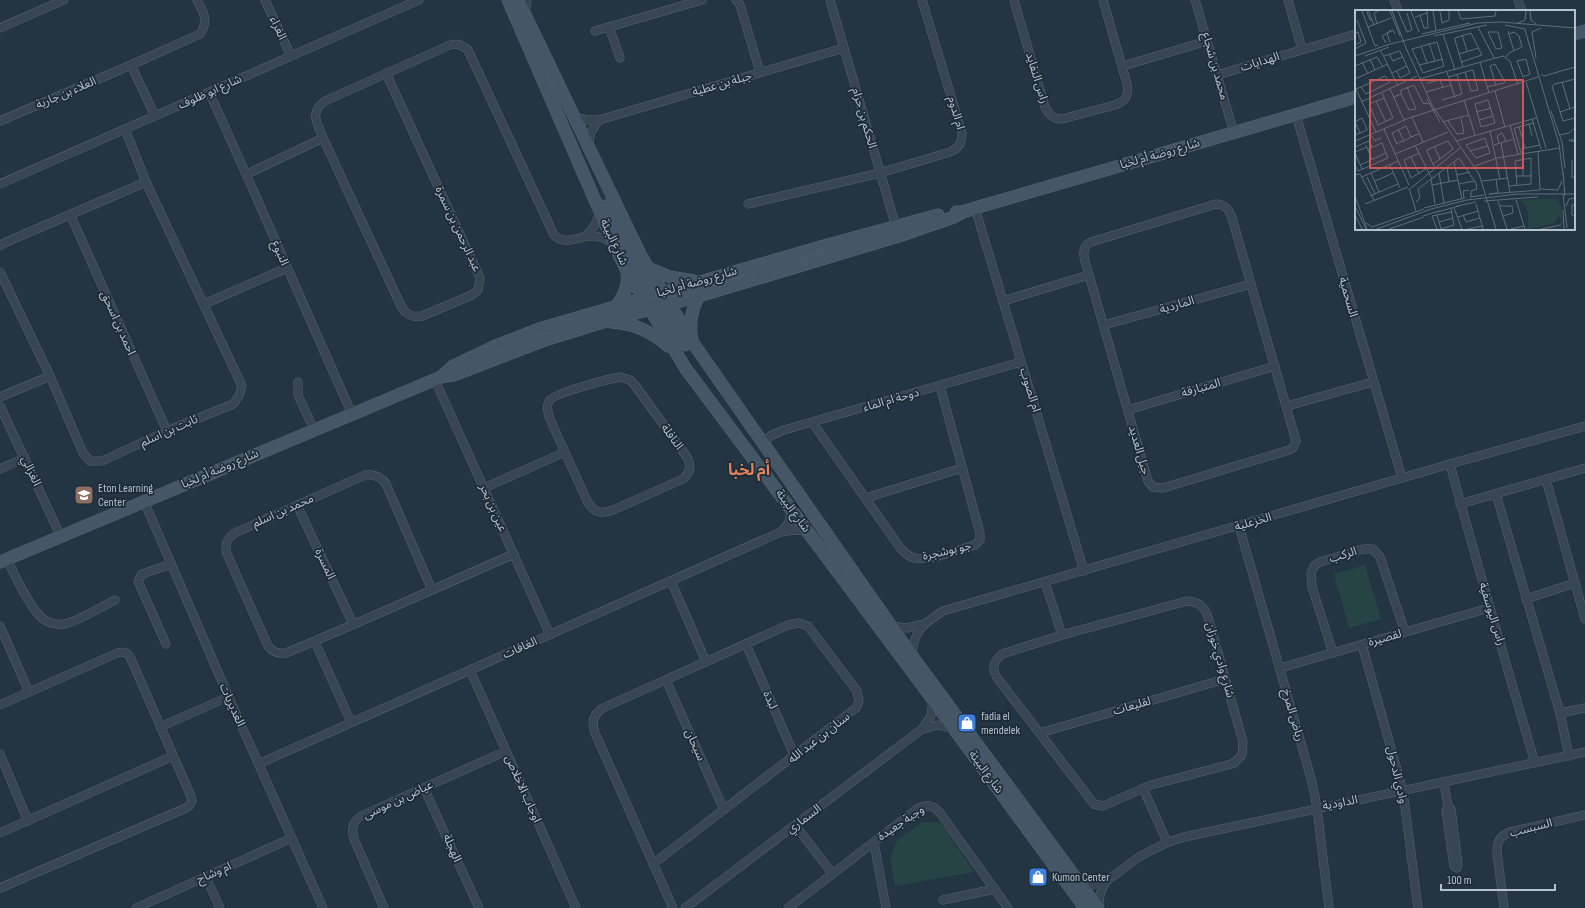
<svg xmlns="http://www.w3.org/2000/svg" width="1585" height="908" viewBox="0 0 1585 908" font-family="'Sofia Sans Condensed','Noto Sans Arabic',sans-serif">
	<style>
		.green { fill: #254443 }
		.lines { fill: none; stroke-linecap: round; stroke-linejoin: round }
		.street-casing { stroke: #55646f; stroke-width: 9 }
		.secondary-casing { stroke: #55646f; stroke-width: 13 }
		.street { stroke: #374652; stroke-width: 8 }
		.secondary { stroke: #455666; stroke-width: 12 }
		.labels { text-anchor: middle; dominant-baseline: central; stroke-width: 3.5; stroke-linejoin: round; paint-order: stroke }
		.street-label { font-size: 12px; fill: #b4c1cc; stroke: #1c2b37 }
		.poi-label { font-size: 12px; fill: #b4c1cc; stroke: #1c2b37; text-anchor: start }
		.district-label { font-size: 16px; font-weight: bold; fill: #e1825b; stroke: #1c2b37 }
		.inset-road { fill: none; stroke: #5d6d7a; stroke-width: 1 }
		.view { fill: #cc5659; fill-opacity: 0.15; stroke: #cc5659; stroke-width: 2 }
		.inset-edge { fill: none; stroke: #b4c1cc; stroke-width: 2 }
	</style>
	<rect width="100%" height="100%" fill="#233543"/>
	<g class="green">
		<path d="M1365 565 1381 619 1349 628 1334 574Z"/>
		<path d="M922 822 941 823 974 872 895 886 890 857 897 841Z"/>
	</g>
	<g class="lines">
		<defs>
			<g id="street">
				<path d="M265 0 291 56"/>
				<path d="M736 0 740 5 760 72"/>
				<path d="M830 0 897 230"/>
				<path d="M1014 0 1045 107C1049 115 1053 119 1062 119L1115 105C1126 101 1129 95 1127 84L1103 0"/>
				<path d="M1195 0 1234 133"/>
				<path d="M1288 0 1302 49"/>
				<path d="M1394 0 1398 11"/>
				<path d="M1518 0 1522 11"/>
				<path d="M525 14 527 0"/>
				<path d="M609 27 620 58"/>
				<path d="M0 28 64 0"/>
				<path d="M595 31 702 0"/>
				<path d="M131 65 155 116"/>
				<path d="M1123 66 1207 41"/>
				<path d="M386 73 480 278 478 290 472 295 422 316C413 317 408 316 402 308L323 138C317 122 309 113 325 101L450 45C458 43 462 45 468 50L554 235C565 247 580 235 593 236 601 236 608 240 614 244"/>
				<path d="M1217 75 1356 34"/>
				<path d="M209 92C258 199 304 307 352 414"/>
				<path d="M1296 115 1402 478"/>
				<path d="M574 117 587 120H599L844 48"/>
				<path d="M0 121 131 65 200 34C209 20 204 14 197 0"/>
				<path d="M588 146 591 132 599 120"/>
				<path d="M247 174 323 138"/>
				<path d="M0 184 419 0"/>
				<path d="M748 204 880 173 950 152C959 148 962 143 962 133L922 0"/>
				<path d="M1216 204C1225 204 1229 209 1232 218L1296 441 1293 448 1289 450 1163 488 1153 487 1148 481 1089 275C1086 263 1078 248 1091 242Z"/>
				<path d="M975 208 1084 571"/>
				<path d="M70 214 167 431"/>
				<path d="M586 236 595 225 600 212"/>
				<path d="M0 246 4 243 146 182"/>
				<path d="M0 272 50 376 83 453 90 461H102L167 431 233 404 239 396 242 386 146 182 125 129"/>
				<path d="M1003 301 1089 275"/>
				<path d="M204 304 287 268"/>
				<path d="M1104 325 1251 284"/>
				<path d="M620 377 630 380 634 384 687 457C691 465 691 473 683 479L613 510C602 514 595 513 588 503L549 417C548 412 546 406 549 401 553 393 609 379 620 377Z"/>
				<path d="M435 380 550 635"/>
				<path d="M298 382V395L314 430"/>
				<path d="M0 397 50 376"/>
				<path d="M0 406 61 537"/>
				<path d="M1287 406 1373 382"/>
				<path d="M1128 410 1275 366"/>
				<path d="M812 422 901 549C905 553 909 557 914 558 930 561 958 550 975 545L980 540V533L940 386"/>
				<path d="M762 442 772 435 784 430 1021 362"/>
				<path d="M1450 464C1477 564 1506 664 1535 763"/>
				<path d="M0 469 25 458"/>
				<path d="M1546 479 1585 619"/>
				<path d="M484 488 565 452"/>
				<path d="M1496 494 1560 713 1569 756"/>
				<path d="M866 498 962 468"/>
				<path d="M144 501 230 700 323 908"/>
				<path d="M1460 504 1585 468"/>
				<path d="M297 505 353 624"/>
				<path d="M1239 526 1312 782 1317 808 1329 908"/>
				<path d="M781 532 789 522 792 509"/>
				<path d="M7 559C14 574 30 608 42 618 48 623 56 625 65 624 79 621 101 607 115 600"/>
				<path d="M671 581 706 662"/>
				<path d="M1045 582 1062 635"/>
				<path d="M432 590 386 484C381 476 374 474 365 475L235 533C227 538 224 544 227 554L268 646C273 652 278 654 286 653 362 622 438 587 514 554"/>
				<path d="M1526 599 1575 583"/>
				<path d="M1187 601C1199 602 1204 606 1208 617L1243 742 1242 755 1234 763 1228 765 1151 785 1103 806 1094 804 998 679C991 668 993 662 1002 654L1062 635Z"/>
				<path d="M0 626 29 692"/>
				<path d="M891 626 907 628 924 624"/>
				<path d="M315 642 351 722"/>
				<path d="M166 644 138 581 142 574 171 564"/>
				<path d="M746 644 795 757"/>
				<path d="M1362 645 1403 791 1418 908"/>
				<path d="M1333 653 1312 587 1311 573 1314 566 1320 562 1363 549H1373L1380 557 1405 632"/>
				<path d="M912 656C913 631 923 624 943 611L1450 464 1585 426"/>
				<path d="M1280 668 1489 608"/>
				<path d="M470 670 576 908"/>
				<path d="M666 680 724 810"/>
				<path d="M0 705 115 654C122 651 128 651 131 659L190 794 192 801 189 806 186 808 0 888"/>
				<path d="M1560 713 1585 708"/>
				<path d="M160 727 228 697"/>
				<path d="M923 729 938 725 954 729"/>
				<path d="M1040 733 1225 679"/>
				<path d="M0 754 28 821"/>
				<path d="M258 764 781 532 794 530 807 531"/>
				<path d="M1444 782 1448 807"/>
				<path d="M424 788 479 908"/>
				<path d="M1143 788 1167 842"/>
				<path d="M1448 807 1451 809 1458 865 1457 868 1454 866 1446 810Z"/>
				<path d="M795 825 832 873"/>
				<path d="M0 833 173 756"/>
				<path d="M874 842 886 908"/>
				<path d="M653 864 856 708 859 701 857 691 808 626 799 623 788 625 603 708C593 715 591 721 595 733L673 908"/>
				<path d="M206 877 220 908"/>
				<path d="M1081 885C1109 887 1119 869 1141 856 1155 848 1169 841 1184 837L1585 752"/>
				<path d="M943 900 995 889"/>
				<path d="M136 908 292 838"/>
				<path d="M384 908 354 839C351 828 353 822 361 816L506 751"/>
				<path d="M685 908 922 729 931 716 933 700"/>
				<path d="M788 908 917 809C926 804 933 804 940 813L1008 908"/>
				<path d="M1099 908C1099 897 1100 890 1107 881"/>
				<path d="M1504 908 1497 852C1497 841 1500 836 1510 832L1585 815"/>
			</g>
			<g id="secondary">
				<path d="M508 0 614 244 627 271 686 369 920 682 1085 908"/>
				<path d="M518 0 641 256 693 343 912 656 1098 908"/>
				<path d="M1574 34 1585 31"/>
				<path d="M605 206 647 288 651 295 656 300"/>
				<path d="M956 212H963L975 208 1356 97"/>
				<path d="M648 268 670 277 694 281"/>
				<path d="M653 302 660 307 685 345"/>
				<path d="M617 305C625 295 629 285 627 272"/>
				<path d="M611 322C633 323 652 332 668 346"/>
				<path d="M692 340C689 324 691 310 699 296"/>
				<path d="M442 376 453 366 493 347 539 329 820 247 938 215"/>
				<path d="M0 562 441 377 454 375 545 340 603 322 699 296 899 236 954 217 963 212"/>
			</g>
		</defs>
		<use href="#street" class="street-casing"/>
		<use href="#secondary" class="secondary-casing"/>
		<use href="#street" class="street"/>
		<use href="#secondary" class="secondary"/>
	</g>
	<defs>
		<symbol id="school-square" viewBox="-11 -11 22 22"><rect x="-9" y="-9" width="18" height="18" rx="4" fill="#8d6e63" stroke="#1c2b37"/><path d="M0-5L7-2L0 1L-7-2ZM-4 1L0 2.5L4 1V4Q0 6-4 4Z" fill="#fff"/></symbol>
		<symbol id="shop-square" viewBox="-11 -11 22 22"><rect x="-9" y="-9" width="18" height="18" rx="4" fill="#3f7fe0" stroke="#1c2b37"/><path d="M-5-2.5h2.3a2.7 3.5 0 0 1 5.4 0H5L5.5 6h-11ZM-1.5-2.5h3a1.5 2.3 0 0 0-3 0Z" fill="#fff"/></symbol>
	</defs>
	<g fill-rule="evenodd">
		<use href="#school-square" x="73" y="484" width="22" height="22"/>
		<use href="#shop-square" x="956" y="712" width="22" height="22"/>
		<use href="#shop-square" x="1027" y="866" width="22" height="22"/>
	</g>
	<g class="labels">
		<g class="street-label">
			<text transform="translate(278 28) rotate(65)">الغراء</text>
			<text transform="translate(1260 62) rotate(-17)">الهدايات</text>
			<text transform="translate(1215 66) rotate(74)">محمد بن شجاع</text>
			<text transform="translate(1037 78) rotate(73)">راس النفايد</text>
			<text transform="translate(722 84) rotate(-16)">جبلة بن عطية</text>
			<text transform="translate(210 92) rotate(-24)">شارع ابو ظلوف</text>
			<text transform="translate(66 93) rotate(-23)">العلاء بن جارية</text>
			<text transform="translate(956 113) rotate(74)">ام الدوم</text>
			<text transform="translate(864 118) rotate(74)">الحكم بن حزام</text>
			<text transform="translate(1160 154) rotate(-16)">شارع روضة أم لخبا</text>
			<text transform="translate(458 229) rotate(65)">عبد الرحمن بن سمرة</text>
			<text transform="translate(614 242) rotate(65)">شارع البيئة</text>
			<text transform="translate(280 253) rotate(67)">النبوغ</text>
			<text transform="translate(697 282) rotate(-16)">شارع روضة أم لخبا</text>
			<text transform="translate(1348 297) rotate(74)">السحمية</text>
			<text transform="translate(1177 305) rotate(-16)">الماردية</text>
			<text transform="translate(118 323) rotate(66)">احمد بن اسحق</text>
			<text transform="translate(1201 388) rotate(-16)">المتبارقة</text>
			<text transform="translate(1030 390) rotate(73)">ام الصوب</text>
			<text transform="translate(891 400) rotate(-16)">دوحة ام الماء</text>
			<text transform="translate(169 431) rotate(-24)">ثابت بن اسلم</text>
			<text transform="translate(672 437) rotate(54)">النافلة</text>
			<text transform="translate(1139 450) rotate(74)">جبل العديد</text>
			<text transform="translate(220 469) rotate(-23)">شارع روضة أم لخبا</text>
			<text transform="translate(31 471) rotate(65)">الغزالي</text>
			<text transform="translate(493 508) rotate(66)">عين بن بحر</text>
			<text transform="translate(283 511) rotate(-24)">محمد بن اسلم</text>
			<text transform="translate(793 511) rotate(54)">شارع البيئة</text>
			<text transform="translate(1253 522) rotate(-16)">الخزعلية</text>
			<text transform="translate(947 551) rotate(-13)">جو بوشجرة</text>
			<text transform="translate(1343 555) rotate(-17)">الركب</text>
			<text transform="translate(325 564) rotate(65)">المسرة</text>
			<text transform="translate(1492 614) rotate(73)">راس اليوسفية</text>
			<text transform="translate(1385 638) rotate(-16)">لقصيرة</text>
			<text transform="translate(520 648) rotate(-24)">الغافات</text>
			<text transform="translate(1220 660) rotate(74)">شارع وادي خوزان</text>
			<text transform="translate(770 700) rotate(66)">لبدة</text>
			<text transform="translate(232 705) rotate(66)">الغديريات</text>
			<text transform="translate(1132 706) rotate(-16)">لقليعات</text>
			<text transform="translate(1293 715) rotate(74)">رياض المرخ</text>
			<text transform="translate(819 738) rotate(-38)">سنان بن عبد الله</text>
			<text transform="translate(695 745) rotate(66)">سيحان</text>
			<text transform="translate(986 772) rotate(54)">شارع البيئة</text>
			<text transform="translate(1397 775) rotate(77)">وادي الدحول</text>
			<text transform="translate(523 789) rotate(66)">اوجاب الاخلاص</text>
			<text transform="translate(398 800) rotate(-25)">عياض بن موسى</text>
			<text transform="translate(1340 803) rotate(-11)">الداودية</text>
			<text transform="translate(804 819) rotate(-37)">السماري</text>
			<text transform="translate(901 823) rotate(-34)">وجبة جعيدة</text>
			<text transform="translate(1531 828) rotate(-14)">السبسب</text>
			<text transform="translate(452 848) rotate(66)">الهجلة</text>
			<text transform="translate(214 873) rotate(-24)">ام وشاح</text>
		</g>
		<g class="poi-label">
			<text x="98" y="488">Eton Learning<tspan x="98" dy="14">Center</tspan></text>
			<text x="981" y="716">fadia el<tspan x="981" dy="14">mendelek</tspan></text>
			<text x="1052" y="877">Kumon Center</text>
		</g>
		<g class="district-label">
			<text x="749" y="470">أم لخبا</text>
		</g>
	</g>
	<g transform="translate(1355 10)">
		<rect width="220" height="220" fill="#233543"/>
		<path d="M201 189 207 195V213L206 215H203L207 211 204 205 200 213 173 219V202L168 192 164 190Z" fill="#254443"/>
		<path class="inset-road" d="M7 1 20 36 23 35M35 1 45 26M37 1 51 38 77 95 124 164 141 219M43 1 52 22 57 20 52 3M56 1 64 22M78 1 81 20M85 1 87 13 94 10V1M103 1 106 9 140 6 141 1M175 1 176 10 181 14M65 6 69 18H73L72 1M60 7 72 3M17 10H15L12 2H14L19 15M163 13 170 10 171 1M22 14 19 3 23 1M150 15 170 19 174 34M13 17 36 8M123 17 139 48M153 21 159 41M133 22H143L147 38 141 39ZM0 23 3 22 6 32 0 35M67 24 115 13M88 24 100 60M107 25 112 41M79 26 132 15M35 32 32 23 36 20M82 32 89 56 68 63 57 39ZM31 33 27 26 38 20 40 24M74 33 80 51M174 33 204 134 208 165M66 36 72 53M0 39 11 33 2 10M26 41 43 76M34 44 38 51 47 47M104 44 124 38M0 46 35 34 123 13 146 12 220 18M10 46 34 37M29 46 45 41 55 63 45 68 42 61M151 47 154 43 167 37 164 26 159 22 154 24M181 48 177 22 186 18M15 49 20 60M171 49 175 64 168 67 162 51ZM7 52 13 64M106 52 127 45 116 23 100 28V30L108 57M125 52 134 83M64 55 88 49M0 56 22 47 28 57M92 62 100 88M37 63 52 56M186 64 189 66 220 57M94 67 117 60H118L123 80 116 81 110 62M0 69 33 54M64 69 148 46 155 51 163 75M171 72 191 138M207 72 215 99M72 73 85 70 88 77M200 74 197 76 208 111 220 108M200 74 220 69M132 77 149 73 150 72 140 54 135 56 141 75M1 79 6 77 30 66 35 72 11 84 6 77M1 79 21 122M35 79 49 110M140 81 150 117M71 82 96 75M27 83 38 108 23 115 14 94 29 88M46 84 54 100 61 99 52 77M39 87 46 84V80L59 75 68 93 74 94M72 89 85 112M87 90 107 84 102 64M109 90 120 125M133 90 140 113 126 117 120 94ZM21 91 31 112M6 92 62 66M196 101 207 132 210 158M121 102 136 98M205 102 220 97M57 107 183 67M57 107 68 132M177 109 186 139M124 110 138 106M93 111 102 124 109 123 106 108M87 112 114 105M174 114 177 126M155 115 163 144M164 117 170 138M159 118 166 143M160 118 178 113M29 119 54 175M43 119 49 131M135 121 145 169M15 124 20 131 26 128M0 125 12 120V119L7 108 0 112 5 123M205 125 214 123 220 118M56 127 51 116 37 123 42 134 45 132 49 131 56 127 64 124M130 128 135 143 121 148 111 135ZM220 130H214L220 132M0 131 59 106M101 131 181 108M144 133 142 126 147 123 151 131M146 133 155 182M11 135 17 150M60 135 77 169M139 135 159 129M79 136 85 149M0 137 14 131 17 137M166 139 185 135M115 141 133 136M183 141 185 179M0 142 12 137M0 143 7 159M64 143 49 150 56 168 71 159M40 144 93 122M56 147 64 164M168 149V166M217 150V167L220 168M99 152 107 189M78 154 98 139 93 131 72 140V141L78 154 80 159M0 155 3 161 33 148 27 133 13 139M5 155 31 143M35 155 45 178M120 156 142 148 204 138M92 157 94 172M208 162 210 186M16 163 24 182M84 163 89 193M0 165 5 164 19 190M102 165 115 162M161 166H177M7 167 43 151M12 167 20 184M76 169 80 194M141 169 143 183M20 171 38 163M127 171 153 168M103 174 120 171M77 175 103 170M154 176 176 174V148L160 151 162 175M54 178 61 201M56 178 105 138M185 179 203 180 207 171M142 183 134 184 185 180M208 184 212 218M0 186 12 219M15 186 43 174M115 187 129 185M109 188 108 181 114 180M161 190 170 219M129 191 183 187M143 191 152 219M61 192 65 188 63 179 104 148 121 173 122 179 116 181V187M10 194 53 177M121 194 128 219M220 194 217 195V205L220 206M0 196 11 219M102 196 121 192M145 196H157L158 203 148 206M211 196 214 189 220 188M69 198 110 188M99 198 107 219M208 200 209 219M82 202 104 196M0 205 7 219M82 205 86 219 99 215 96 199M108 205 111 212 125 208M68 206 84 201M77 206 96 202M77 206 82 219M103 207 123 201M84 212 98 208M11 213 17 217 69 199M22 219 76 199 112 190 163 184H220M34 219 69 207M113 219 127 216M156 219 169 216M186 219 206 215"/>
		<path class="view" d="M15 70H168V158H15Z"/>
		<rect width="220" height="220" class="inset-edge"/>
	</g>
	<path d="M1441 884v6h114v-6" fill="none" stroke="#b4c1cc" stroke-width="2"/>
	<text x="1447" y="884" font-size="12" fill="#b4c1cc" stroke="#1c2b37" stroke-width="3" paint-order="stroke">100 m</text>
</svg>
